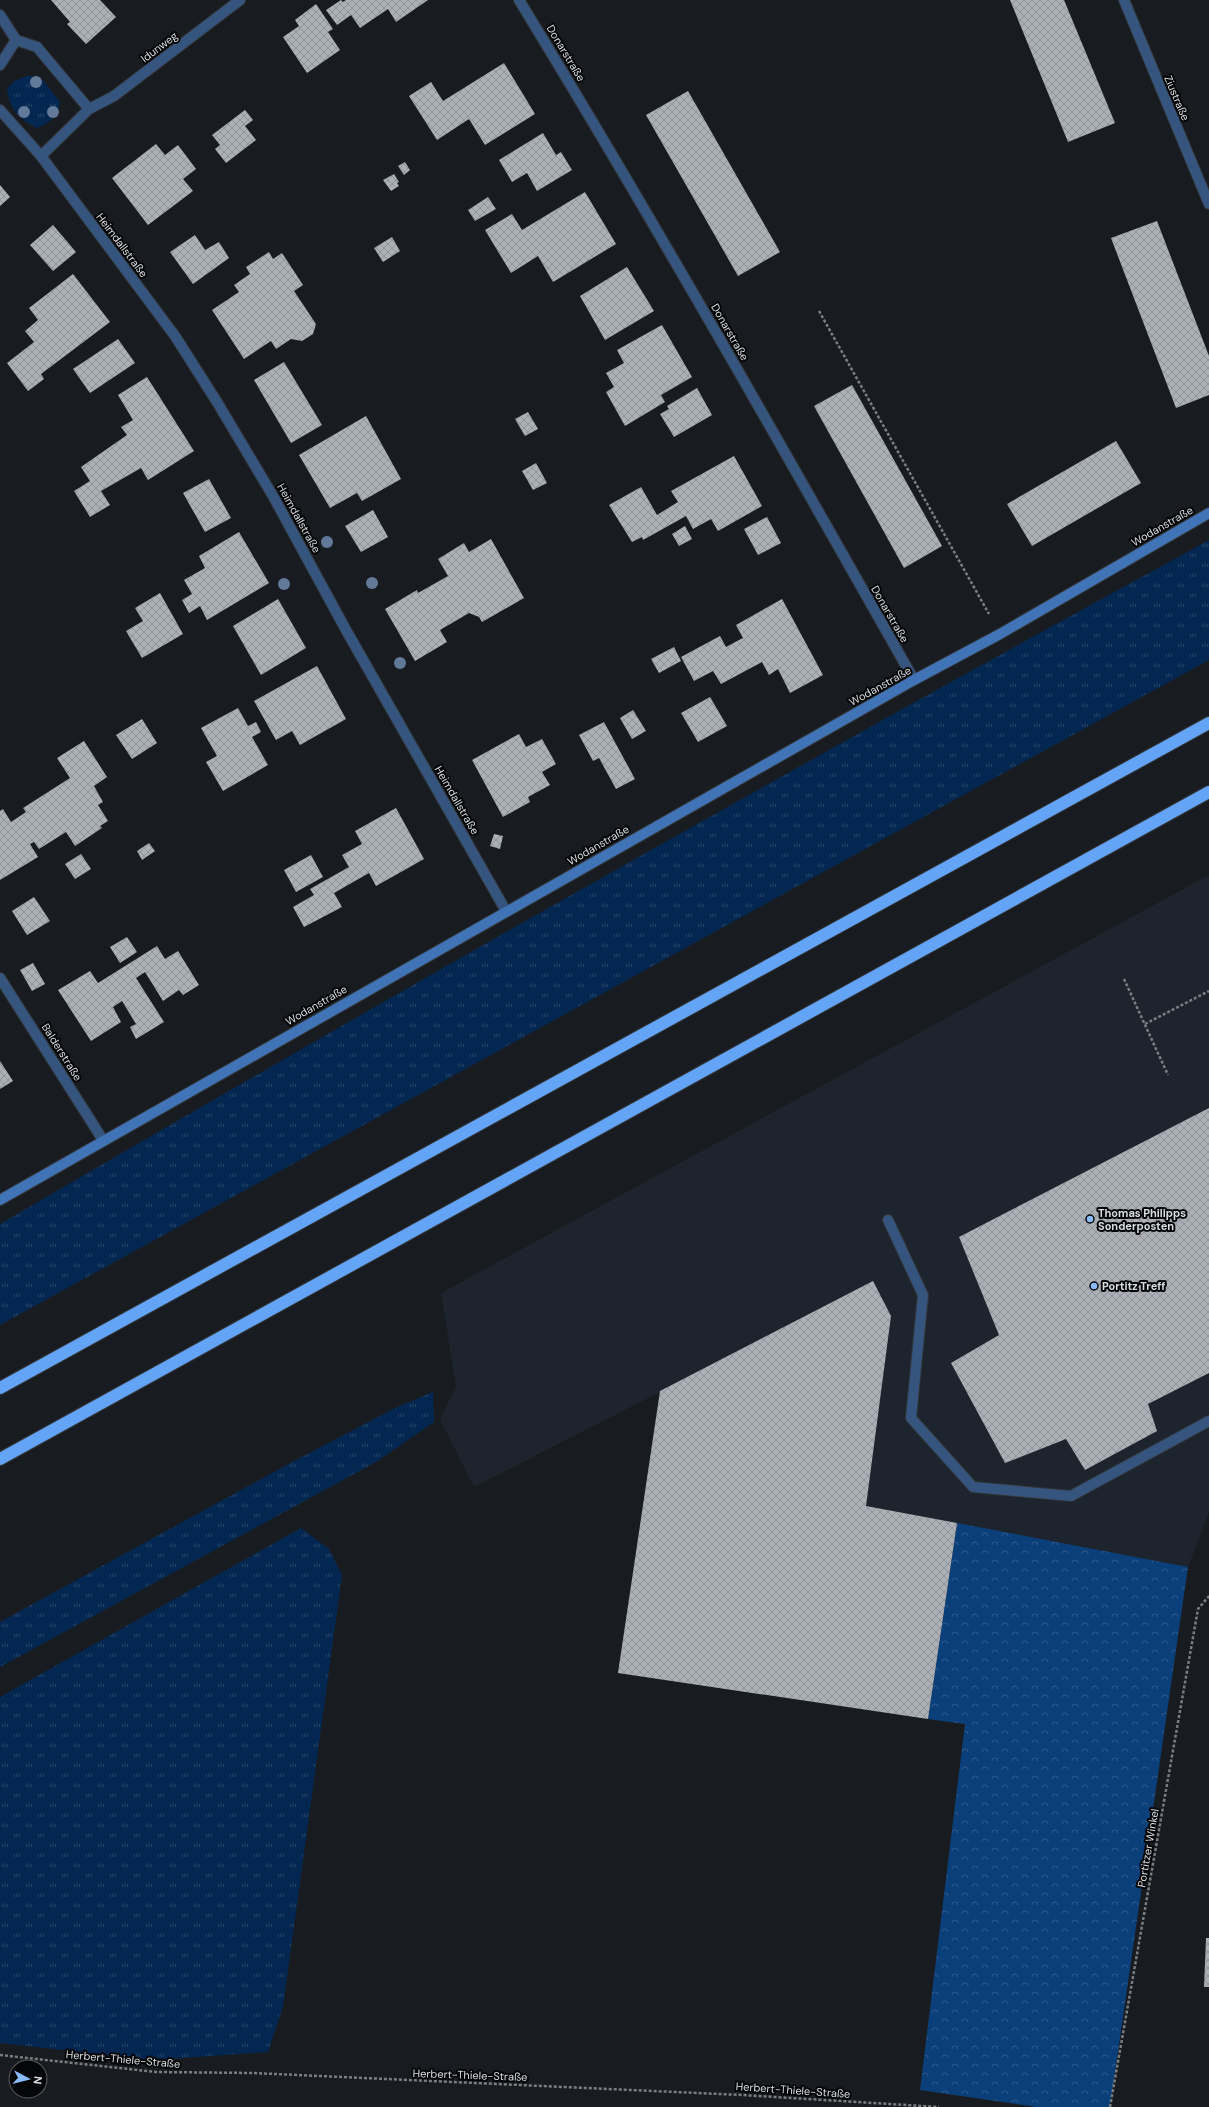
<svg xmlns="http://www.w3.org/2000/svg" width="1209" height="2107" viewBox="0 0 1209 2107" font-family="'DM Sans',sans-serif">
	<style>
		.built { fill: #1d242d }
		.grass { fill: url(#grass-tufts) }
		.forest { fill: url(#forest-crowns) }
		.building { fill: url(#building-cross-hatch) }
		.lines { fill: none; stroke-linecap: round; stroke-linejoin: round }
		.lane-casing { stroke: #33373b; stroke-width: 12 }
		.street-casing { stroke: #33373b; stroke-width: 12 }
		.secondary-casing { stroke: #33373b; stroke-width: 12 }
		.highway-casing { stroke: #33373b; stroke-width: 14 }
		.path { stroke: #7b7e81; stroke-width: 2.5; stroke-dasharray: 3 2; stroke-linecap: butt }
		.lane { stroke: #35557e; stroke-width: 10 }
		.street { stroke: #35557e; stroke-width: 10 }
		.secondary { stroke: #4074b7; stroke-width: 10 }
		.highway { stroke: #64a4f7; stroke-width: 12 }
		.tree { fill: #627a98 }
		.poi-dot { fill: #89bafc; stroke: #050608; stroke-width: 1.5 }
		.labels { text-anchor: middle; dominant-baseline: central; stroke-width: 4; stroke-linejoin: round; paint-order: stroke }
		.street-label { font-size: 11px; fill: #dadcdf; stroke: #050608 }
		.poi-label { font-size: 11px; font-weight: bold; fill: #dadcdf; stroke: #050608; text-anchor: start }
	</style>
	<defs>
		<pattern id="grass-tufts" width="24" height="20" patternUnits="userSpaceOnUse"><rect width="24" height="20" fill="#042751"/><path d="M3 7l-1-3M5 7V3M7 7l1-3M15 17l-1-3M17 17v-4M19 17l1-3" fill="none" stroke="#28466a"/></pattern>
		<pattern id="forest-crowns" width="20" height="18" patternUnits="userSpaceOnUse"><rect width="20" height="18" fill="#0b3f7a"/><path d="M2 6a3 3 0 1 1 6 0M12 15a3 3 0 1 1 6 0" fill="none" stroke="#2e5a8c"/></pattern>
		<pattern id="building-cross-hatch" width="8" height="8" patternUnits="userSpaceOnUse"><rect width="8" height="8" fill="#abb0b6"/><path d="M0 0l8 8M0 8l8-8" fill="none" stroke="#909499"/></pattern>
	</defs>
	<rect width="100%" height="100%" fill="#181c20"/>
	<path class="built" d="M1209 875V1512L1188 1567 957 1524 928 1719 618 1673 660 1392 474 1487 440 1419 456 1387 441 1293Z"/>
	<g class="grass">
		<path d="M29 75 43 80 60 102C57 117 51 122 37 128 18 119 10 109 7 89L14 81Z"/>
		<path d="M1209 540V660L0 1325V1224C400 990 803 762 1209 540Z"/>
		<path d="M433 1392 434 1422 376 1462 0 1667V1622L281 1468 395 1408Z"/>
		<path d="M301 1528 329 1549 342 1575 283 2007 268 2052 153 2060 0 2043V1697Z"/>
	</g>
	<path class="forest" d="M957 1523 1188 1567 1110 2107H1037L920 2090 965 1724 928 1719Z"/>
	<g class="building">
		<path d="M51 0H100L116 17 86 44 67 24 70 22Z"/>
		<path d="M341 0 343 2 346 0H428L396 22 388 9 360 28 351 15 337 25 326 10Z"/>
		<path d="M1010 0H1064L1115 123 1068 142Z"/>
		<path d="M316 4 333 29 328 32 340 50 307 73 283 37 299 26 295 20Z"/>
		<path d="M504 63 535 114 485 145 469 119 437 140 409 96 431 82 443 101Z"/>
		<path d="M688 91 780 252 738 276 646 115Z"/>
		<path d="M245 110 253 120 245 126 256 140 226 163 215 149 220 145 212 135Z"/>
		<path d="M543 133 556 155 561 152 572 170 537 191 527 173 512 182 499 160Z"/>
		<path d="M156 144 165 155 178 145 196 169 183 179 193 191 148 225 112 178Z"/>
		<path d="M405 162 410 170 404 175 398 166Z"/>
		<path d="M394 174 399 182 397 183 399 186 391 191 383 180Z"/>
		<path d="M0 185 10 197 0 206Z"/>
		<path d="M585 192 616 244 553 282 538 256 511 273 485 230 512 214 522 230Z"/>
		<path d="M488 197 496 209 475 221 468 210Z"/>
		<path d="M1157 221 1209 356V395L1176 408 1111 238Z"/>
		<path d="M53 225 76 252 53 271 30 245Z"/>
		<path d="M195 235 205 250 219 242 229 258 193 284 170 252Z"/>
		<path d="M392 237 400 251 383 262 374 248Z"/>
		<path d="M269 252 273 259 282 253 303 285 294 291 316 324 313 334 302 341 291 339 276 349 271 341 244 359 212 310 239 292 234 285 250 274 246 267Z"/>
		<path d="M627 267 654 311 605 340 580 296Z"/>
		<path d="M73 274 110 322 41 374 44 379 28 391 7 363 34 342 25 331 38 320 29 308Z"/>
		<path d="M662 325 692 377 661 395 665 402 625 426 606 392 614 387 606 373 624 363 617 350Z"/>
		<path d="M118 339 135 363 90 393 73 369Z"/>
		<path d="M284 362 322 425 291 443 254 380Z"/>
		<path d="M147 377 194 451 148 480 141 468 101 491 110 505 90 517 74 491 90 481 81 467 127 435 121 427 133 420 118 395Z"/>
		<path d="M852 385 942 546 904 568 814 406Z"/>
		<path d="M697 388 712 415 674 437 660 414 669 409 667 406Z"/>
		<path d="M528 412 538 429 525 436 515 419Z"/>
		<path d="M366 416 401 479 362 501 357 493 330 508 299 455Z"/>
		<path d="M1116 441 1141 483 1032 546 1007 504Z"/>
		<path d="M734 456 762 506 718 531 711 519 693 529 686 516 643 540 642 537 632 542 609 505 641 487 657 515 678 502 671 491Z"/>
		<path d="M536 463 547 483 533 490 522 471Z"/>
		<path d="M209 479 231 518 205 532 183 493Z"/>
		<path d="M373 510 388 537 361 552 345 526Z"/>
		<path d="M767 517 781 543 758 555 744 529Z"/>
		<path d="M685 526 692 539 679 546 672 534Z"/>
		<path d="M239 532 269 583 207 620 200 606 189 613 182 600 192 594 184 580 205 568 199 556Z"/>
		<path d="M491 539 524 598 482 622 479 617 469 613 440 630 447 642 415 661 385 609 417 590 418 593 448 576 438 559 464 543 469 552Z"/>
		<path d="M160 593 183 634 142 658 126 631 143 621 135 608Z"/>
		<path d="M278 599 306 648 261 675 233 626Z"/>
		<path d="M782 599 823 675 790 693 778 669 769 675 762 662 721 684 713 671 694 681 681 657 720 636 726 647 739 640 743 638 736 625Z"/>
		<path d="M674 647 681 661 659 673 651 659Z"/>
		<path d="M317 666 346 719 300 745 292 731 276 740 254 701Z"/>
		<path d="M710 697 727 726 698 742 681 713Z"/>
		<path d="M238 708 248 726 256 722 261 732 252 737 268 765 223 791 206 762 217 756 201 728Z"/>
		<path d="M633 710 646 731 632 739 620 718Z"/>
		<path d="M142 719 157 743 132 759 116 735Z"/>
		<path d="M604 722 635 779 616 789 599 758 593 761 579 735Z"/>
		<path d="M519 734 526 747 542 739 556 764 542 772 550 785 528 797 530 802 503 817 472 760Z"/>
		<path d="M84 741 107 777 94 786 103 802 98 805 108 821 100 826 102 828 75 846 66 832 39 849 34 842 30 844 38 857 0 880V811L3 809 11 822 26 812 23 808 70 778 57 758Z"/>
		<path d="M396 808 424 859 376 886 369 873 334 893 342 907 304 927 293 907 314 895 310 889 349 867 342 855 362 844 355 831Z"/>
		<path d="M494 834 503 836 500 849 490 846Z"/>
		<path d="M149 843 155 851 142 860 137 851Z"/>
		<path d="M81 854 91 869 75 879 65 864Z"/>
		<path d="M311 855 323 877 296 892 284 870Z"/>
		<path d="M34 897 50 921 27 935 12 911Z"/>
		<path d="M127 937 137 952 120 963 110 947Z"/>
		<path d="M157 946 165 959 178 951 199 985 183 995 179 990 163 1001 145 972 136 978 164 1022 136 1039 130 1027 136 1024 122 1001 113 1007 121 1022 91 1041 58 990 90 971 98 983Z"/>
		<path d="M33 963 45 984 32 991 20 970Z"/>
		<path d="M0 1061 13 1081 0 1089Z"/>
		<path d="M1209 1108V1373L1148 1404 1157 1431 1085 1470 1066 1439 1005 1463 951 1363 999 1335 959 1237Z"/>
		<path d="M873 1281 891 1316 866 1506 957 1523 928 1719 618 1673 660 1391Z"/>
		<path d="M1206 1938H1209V1987H1204Z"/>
	</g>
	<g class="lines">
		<defs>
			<path id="lane" d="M888 1220 923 1295 911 1418 973 1487 1071 1496 1209 1421"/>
			<g id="street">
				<path d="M519 0C656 224 785 452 914 680"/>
				<path d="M1124 0 1209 204"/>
				<path d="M0 15 16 40 37 47 89 109 41 156 175 336 217 402 273 496 346 630 506 911"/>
				<path d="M0 65 16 40"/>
				<path d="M89 109 114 96 240 0"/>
				<path d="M0 110 41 156"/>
				<path d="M0 978 103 1140"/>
			</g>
			<path id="secondary" d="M0 1200 914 680 1000 634 1209 513"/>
			<g id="highway">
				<path d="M0 1388 1209 723"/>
				<path d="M0 1459 1209 792"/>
			</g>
		</defs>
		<use href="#lane" class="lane-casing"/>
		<use href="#street" class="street-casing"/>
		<use href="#secondary" class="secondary-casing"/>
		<use href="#highway" class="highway-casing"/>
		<g class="path">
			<path d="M819 311 989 614"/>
			<path d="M1124 979 1168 1075"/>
			<path d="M1145 1024 1209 991"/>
			<path d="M0 2055 156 2072 253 2073 742 2095 939 2107"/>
			<path d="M1110 2107 1198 1609 1209 1596"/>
		</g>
		<use href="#lane" class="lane"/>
		<use href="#street" class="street"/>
		<use href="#secondary" class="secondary"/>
		<use href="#highway" class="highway"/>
	</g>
	<g class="tree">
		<circle cx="36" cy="82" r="6"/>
		<circle cx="24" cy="112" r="6"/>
		<circle cx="53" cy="112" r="6"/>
		<circle cx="327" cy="542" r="6"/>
		<circle cx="372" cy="583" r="6"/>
		<circle cx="284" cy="584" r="6"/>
		<circle cx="400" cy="663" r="6"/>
	</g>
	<g class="poi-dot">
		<circle cx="1090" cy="1219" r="4"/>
		<circle cx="1094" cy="1286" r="4"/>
	</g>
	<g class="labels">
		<g class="street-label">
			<text transform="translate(159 47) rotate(-37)">Idunweg</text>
			<text transform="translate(566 53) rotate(59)">Donarstraße</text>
			<text transform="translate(1177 98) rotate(67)">Ziustraße</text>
			<text transform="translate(122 245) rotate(53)">Heimdallstraße</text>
			<text transform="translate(730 332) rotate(60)">Donarstraße</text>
			<text transform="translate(299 518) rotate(61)">Heimdallstraße</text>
			<text transform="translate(1162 526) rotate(-30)">Wodanstraße</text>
			<text transform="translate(890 614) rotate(60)">Donarstraße</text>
			<text transform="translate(880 686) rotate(-29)">Wodanstraße</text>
			<text transform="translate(457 800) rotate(60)">Heimdallstraße</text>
			<text transform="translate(598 845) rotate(-30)">Wodanstraße</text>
			<text transform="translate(316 1005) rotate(-30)">Wodanstraße</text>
			<text transform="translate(62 1052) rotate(58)">Balderstraße</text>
			<text transform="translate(1148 1848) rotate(-80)">Portitzer Winkel</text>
			<text transform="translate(123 2059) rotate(5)">Herbert-Thiele-Straße</text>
			<text transform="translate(470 2075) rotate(2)">Herbert-Thiele-Straße</text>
			<text transform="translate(793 2090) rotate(4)">Herbert-Thiele-Straße</text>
		</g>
		<g class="poi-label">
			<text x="1098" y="1213">Thomas Philipps<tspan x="1098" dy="13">Sonderposten</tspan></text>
			<text x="1102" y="1286">Portitz Treff</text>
		</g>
	</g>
	<g transform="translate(28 2079) rotate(97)"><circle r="19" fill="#050608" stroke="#5a5c5e"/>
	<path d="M0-3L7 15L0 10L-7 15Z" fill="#89bafc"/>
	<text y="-6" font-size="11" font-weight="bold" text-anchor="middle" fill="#dadcdf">N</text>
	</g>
</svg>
